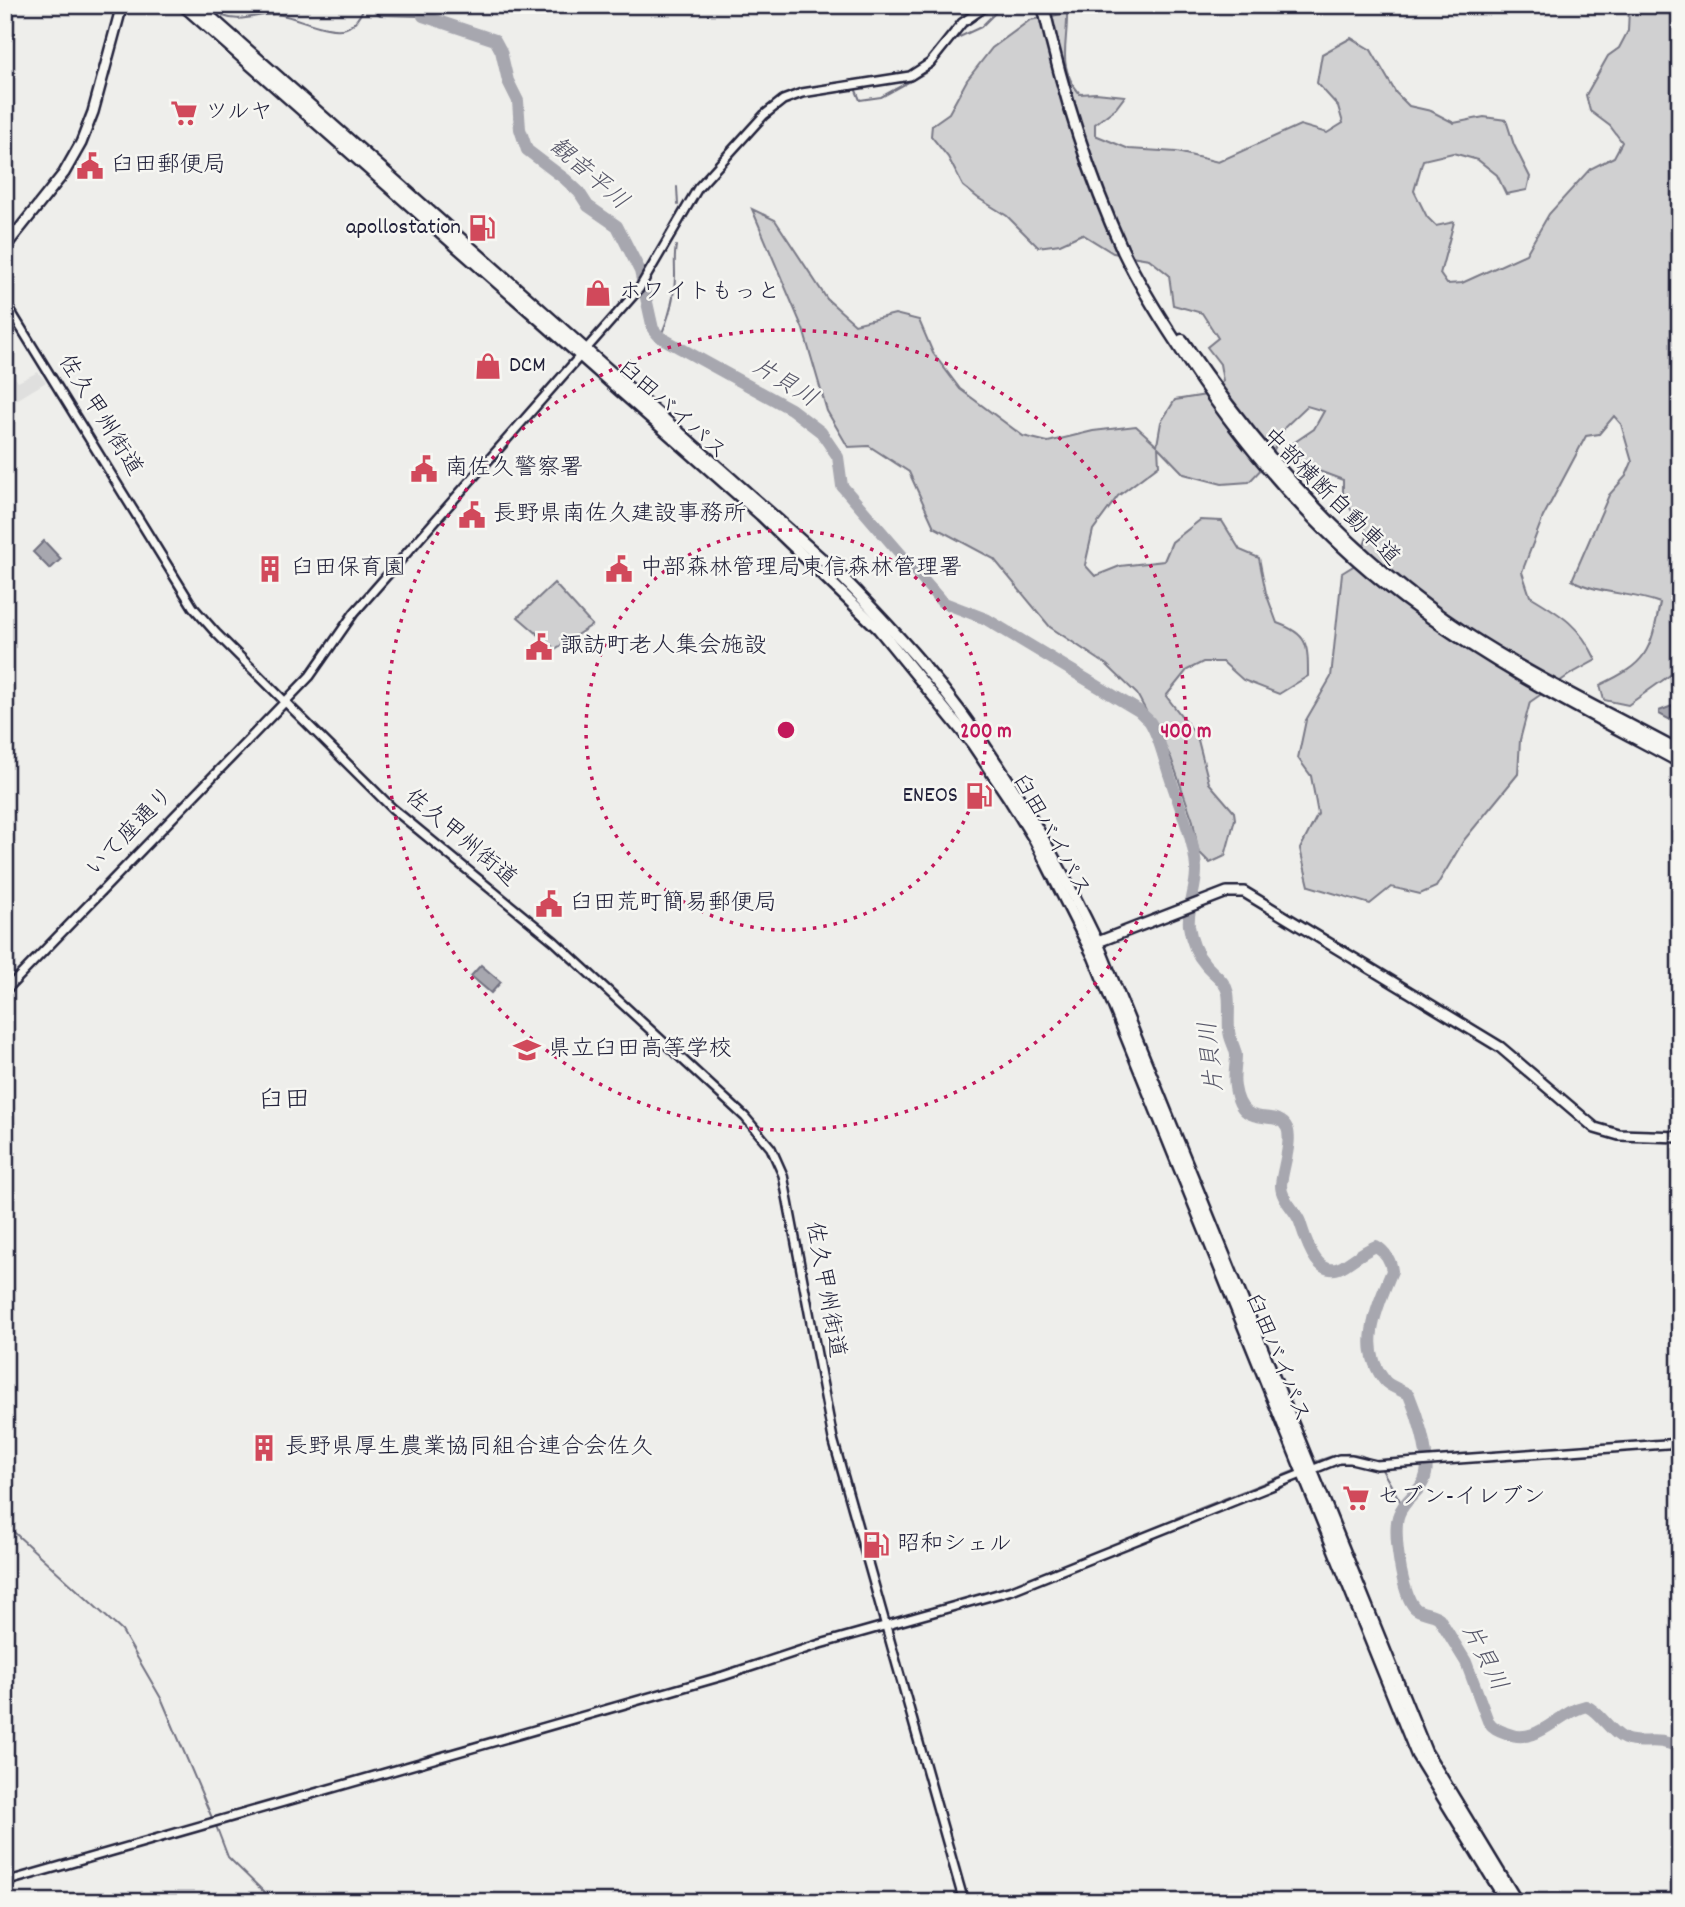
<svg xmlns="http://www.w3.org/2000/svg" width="1685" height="1907" viewBox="0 0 1685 1907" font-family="Dekko,'Klee One',sans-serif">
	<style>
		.built { fill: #dfdfde }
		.green { fill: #d0d0d1; stroke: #797986; stroke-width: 2 }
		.water { fill: #a7a7af; stroke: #727281; stroke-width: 2 }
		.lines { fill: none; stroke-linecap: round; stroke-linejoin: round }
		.stream { stroke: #727281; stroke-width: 2 }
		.river { stroke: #a7a7af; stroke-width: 12 }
		.minor-casing { stroke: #22223b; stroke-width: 12 }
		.major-casing { stroke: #22223b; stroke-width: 14 }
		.highway-casing { stroke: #22223b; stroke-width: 15 }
		.minor { stroke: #f6f6f2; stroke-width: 7 }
		.major { stroke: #f6f6f2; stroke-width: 9 }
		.highway { stroke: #f6f6f2; stroke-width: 10 }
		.ring { fill: none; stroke: #c2185b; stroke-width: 3.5; stroke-dasharray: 3.5 7 }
		.labels { text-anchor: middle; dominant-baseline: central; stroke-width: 5; stroke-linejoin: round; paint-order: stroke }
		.poi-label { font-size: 23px; fill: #22223b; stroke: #f6f6f2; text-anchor: start }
		.street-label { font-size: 23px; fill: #22223b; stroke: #f6f6f2 }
		.water-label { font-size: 24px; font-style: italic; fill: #575769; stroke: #f6f6f2 }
		.quarter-label { font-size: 26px; fill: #22223b; stroke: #f6f6f2 }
		.centre { fill: #c2185b; stroke: #f6f6f2; stroke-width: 3.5 }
		.ring-label { font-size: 21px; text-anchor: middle; font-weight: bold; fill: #c2185b; stroke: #f6f6f2; stroke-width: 5; stroke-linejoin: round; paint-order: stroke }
	</style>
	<rect width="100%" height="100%" fill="#eeeeeb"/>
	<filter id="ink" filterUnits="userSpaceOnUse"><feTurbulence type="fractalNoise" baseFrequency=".0143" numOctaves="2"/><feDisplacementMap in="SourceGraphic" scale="14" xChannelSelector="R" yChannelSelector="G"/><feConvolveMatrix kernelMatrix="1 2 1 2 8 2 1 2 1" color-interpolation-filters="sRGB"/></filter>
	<g filter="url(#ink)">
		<path class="built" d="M5 362 18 382 38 372 46 382 5 407V423Z"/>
		<g class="green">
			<path d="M1627 5H1680V668L1628 705 1604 700 1600 685C1647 663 1650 653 1660 603 1632 592 1600 595 1572 580L1609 495 1626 476 1632 462 1621 424 1614 416 1599 434 1586 436 1543 517 1522 572 1530 596C1562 615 1580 626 1596 660L1569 675 1530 702 1520 740 1518 774 1464 840 1436 887 1420 894 1391 887 1370 904 1309 886 1300 849 1318 814 1311 776 1298 758 1306 720 1331 677 1342 573 1358 563 1368 534 1343 498V480L1289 460V446L1314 429 1324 411 1307 406 1285 427 1268 462 1249 482 1222 484 1184 474 1158 447 1159 465 1118 496 1093 530 1085 565 1095 576 1120 566 1164 561 1172 542 1200 520 1222 521 1240 550 1259 558 1266 593 1277 623C1308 634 1308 644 1308 676L1279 694 1243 680 1223 662H1203L1187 670 1166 696 1197 736 1209 783 1234 812 1235 819 1225 856 1210 863 1198 851 1193 821 1171 758 1137 694 1107 665 1050 627 994 559 934 527 909 472 869 446 848 447 827 411 803 329 752 209 775 220 827 299 855 324 895 314 919 320 933 353 960 389 1023 436 1048 442 1093 431 1136 426 1157 445 1161 422 1175 400 1206 395 1223 381 1220 364 1207 347 1218 338 1202 313 1173 305 1169 275 1149 259 1113 253 1082 234 1060 244 1038 247 1007 216 978 198 963 186 948 157 931 136 932 125 949 113 967 80 992 48 1030 20 1067 13C1068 45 1056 66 1080 94L1096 93 1125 96 1116 108 1095 124V135L1129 149 1177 152 1218 162 1300 125 1327 133 1343 123 1338 106 1317 83 1322 54 1351 38 1371 50 1396 93 1409 106 1431 111 1454 123 1484 117 1506 120 1514 145 1530 177 1527 190 1506 194 1497 175 1478 160 1453 153 1423 160 1414 191 1427 217 1436 226 1454 222 1440 274 1447 284 1462 283 1526 254 1549 214 1590 169 1614 157 1622 142 1610 126 1590 111 1586 95 1608 56 1619 48 1628 31 1629 8Z"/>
			<path d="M554 583 592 625 555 649 518 617Z"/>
		</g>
		<g class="water">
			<path d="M44 541 61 559 50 569 33 552Z"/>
			<path d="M1680 703V725L1659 714V711Z"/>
			<path d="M481 965 501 982 491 993 471 976Z"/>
		</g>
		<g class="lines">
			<g class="stream">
				<path d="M97 5 107 9 116 8"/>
				<path d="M125 7 138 5"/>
				<path d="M223 16C243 24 261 11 282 15 298 18 331 34 346 28 355 25 360 15 364 8H370L380 15 423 16 417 5"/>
				<path d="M855 88 860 100 881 97 925 73 934 66 955 39 981 27 1003 5"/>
				<path d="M677 187 678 205"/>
				<path d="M660 337C669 319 675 295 675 275 675 264 674 256 676 246"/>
				<path d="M1313 1463C1334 1454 1354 1448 1374 1462"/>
				<path d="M1381 1468 1403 1506"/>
				<path d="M1176 1518 1299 1469"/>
				<path d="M5 1524 122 1631 162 1700 212 1818"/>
				<path d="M215 1823 228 1857 265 1893 294 1902"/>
			</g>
			<path class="river" d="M423 16 495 40 501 51 508 81 518 101 520 129 527 150 565 179 579 192 588 206 617 226 640 271 653 329 660 337 791 409 821 432 838 457 842 486 942 602 986 619 1139 711C1142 715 1147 718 1150 722 1160 738 1164 760 1170 777 1179 806 1194 838 1196 868 1197 888 1187 907 1189 926 1191 940 1196 954 1205 964 1213 974 1225 980 1228 993 1230 1005 1228 1018 1229 1030 1229 1039 1235 1046 1236 1055 1236 1066 1233 1077 1235 1087 1242 1134 1277 1106 1287 1128 1293 1141 1282 1170 1281 1185 1281 1200 1295 1209 1300 1222 1306 1240 1317 1283 1345 1265 1356 1258 1364 1251 1376 1246 1385 1251 1391 1261 1392 1271 1378 1305 1357 1348 1385 1381 1390 1387 1402 1390 1409 1395 1417 1414 1430 1453 1426 1474 1423 1491 1405 1498 1399 1514 1392 1529 1402 1596 1415 1608 1421 1614 1431 1612 1439 1618L1466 1662 1488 1721C1493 1728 1498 1730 1506 1733 1538 1747 1557 1712 1586 1706 1602 1713 1609 1732 1625 1739 1643 1746 1656 1735 1680 1748"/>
			<defs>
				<g id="minor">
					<path d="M5 302 193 607 216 633 392 808 554 941 745 1117 771 1148 783 1175 833 1439 964 1902"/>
					<path d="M5 991 310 676 354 613 639 289 698 188 764 115 783 100 802 93 910 76 930 63 962 23 988 5"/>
					<path d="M5 1882 723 1676 820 1644 1012 1590 1339 1459H1351L1376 1465 1680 1443"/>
					<path d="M5 1896 8 1902"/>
				</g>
				<g id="major">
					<path d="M5 247 64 173 81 143 93 112 122 5"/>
					<path d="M1090 945 1227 892H1244L1500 1047 1595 1128 1619 1135 1680 1137"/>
				</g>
				<g id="highway">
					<path d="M183 5 761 515 879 629 972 743 1009 798 1035 840 1094 957 1417 1755 1507 1902"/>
					<path d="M197 5 842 577C868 604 894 631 918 659 991 744 1049 842 1097 942L1426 1752 1517 1902"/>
					<path d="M1043 5C1062 90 1087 172 1123 251 1138 282 1157 313 1176 342 1240 443 1322 540 1420 610 1502 670 1591 714 1680 762"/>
					<path d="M1182 340C1257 452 1352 559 1465 633 1534 678 1608 713 1680 752"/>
				</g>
			</defs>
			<use href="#minor" class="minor-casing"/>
			<use href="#major" class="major-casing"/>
			<use href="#highway" class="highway-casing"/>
			<use href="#minor" class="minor"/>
			<use href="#major" class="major"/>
			<use href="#highway" class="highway"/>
		</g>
	</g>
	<g class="ring">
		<circle cx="786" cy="730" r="200"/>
		<circle cx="786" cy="730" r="400"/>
	</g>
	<defs>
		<symbol id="supermarket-bare" viewBox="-9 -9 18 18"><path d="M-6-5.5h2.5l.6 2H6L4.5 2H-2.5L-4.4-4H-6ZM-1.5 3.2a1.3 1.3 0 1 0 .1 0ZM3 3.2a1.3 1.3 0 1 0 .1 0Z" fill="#d1495b" stroke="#f6f6f2" stroke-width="2.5" paint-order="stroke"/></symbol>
		<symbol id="civic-bare" viewBox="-9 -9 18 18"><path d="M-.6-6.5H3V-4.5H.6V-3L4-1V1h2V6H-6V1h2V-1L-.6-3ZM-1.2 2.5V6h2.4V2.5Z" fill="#d1495b" stroke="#f6f6f2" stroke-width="2.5" paint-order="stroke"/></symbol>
		<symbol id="fuel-bare" viewBox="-9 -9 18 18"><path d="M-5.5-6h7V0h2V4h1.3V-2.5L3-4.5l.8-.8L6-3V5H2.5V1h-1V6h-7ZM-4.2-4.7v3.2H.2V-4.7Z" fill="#d1495b" stroke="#f6f6f2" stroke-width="2.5" paint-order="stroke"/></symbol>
		<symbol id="shop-bare" viewBox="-9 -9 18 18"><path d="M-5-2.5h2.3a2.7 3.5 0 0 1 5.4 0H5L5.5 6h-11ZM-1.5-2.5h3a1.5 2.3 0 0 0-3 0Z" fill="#d1495b" stroke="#f6f6f2" stroke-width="2.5" paint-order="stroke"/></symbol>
		<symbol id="building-bare" viewBox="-9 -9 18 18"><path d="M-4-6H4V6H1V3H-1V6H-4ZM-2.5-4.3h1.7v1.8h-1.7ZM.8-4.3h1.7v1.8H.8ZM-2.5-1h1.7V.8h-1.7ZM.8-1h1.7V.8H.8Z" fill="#d1495b" stroke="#f6f6f2" stroke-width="2.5" paint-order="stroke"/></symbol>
		<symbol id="school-bare" viewBox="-9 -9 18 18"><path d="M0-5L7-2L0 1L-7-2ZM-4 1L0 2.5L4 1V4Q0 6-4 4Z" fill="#d1495b" stroke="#f6f6f2" stroke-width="2.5" paint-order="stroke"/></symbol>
	</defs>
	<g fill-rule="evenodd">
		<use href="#supermarket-bare" x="165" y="94" width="38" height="38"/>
		<use href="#civic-bare" x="71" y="147" width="38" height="38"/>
		<use href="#fuel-bare" x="463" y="209" width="38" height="38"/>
		<use href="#shop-bare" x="579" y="274" width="38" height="38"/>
		<use href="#shop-bare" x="469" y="347" width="38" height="38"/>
		<use href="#civic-bare" x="405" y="450" width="38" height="38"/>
		<use href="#civic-bare" x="453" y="496" width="38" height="38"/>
		<use href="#building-bare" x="251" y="550" width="38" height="38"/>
		<use href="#civic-bare" x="600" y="550" width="38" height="38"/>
		<use href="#civic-bare" x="520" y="628" width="38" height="38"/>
		<use href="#fuel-bare" x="960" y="777" width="38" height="38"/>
		<use href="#civic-bare" x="530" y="885" width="38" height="38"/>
		<use href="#school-bare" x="508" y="1031" width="38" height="38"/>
		<use href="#building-bare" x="245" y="1429" width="38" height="38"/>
		<use href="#supermarket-bare" x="1337" y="1479" width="38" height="38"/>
		<use href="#fuel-bare" x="857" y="1526" width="38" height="38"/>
	</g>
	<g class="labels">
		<g class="poi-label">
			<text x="205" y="113">ツルヤ</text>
			<text x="111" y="166">臼田郵便局</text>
			<text x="461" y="228" text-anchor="end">apollostation</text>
			<text x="619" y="293">ホワイトもっと</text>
			<text x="509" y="366">DCM</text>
			<text x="445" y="469">南佐久警察署</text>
			<text x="493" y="515">長野県南佐久建設事務所</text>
			<text x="291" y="569">臼田保育園</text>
			<text x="640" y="569">中部森林管理局東信森林管理署</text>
			<text x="560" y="647">諏訪町老人集会施設</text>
			<text x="958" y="796" text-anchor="end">ENEOS</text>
			<text x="570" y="904">臼田荒町簡易郵便局</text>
			<text x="548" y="1050">県立臼田高等学校</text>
			<text x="285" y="1448">長野県厚生農業協同組合連合会佐久</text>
			<text x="1377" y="1498">セブン-イレブン</text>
			<text x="897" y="1545">昭和シェル</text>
		</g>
		<g class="street-label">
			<text transform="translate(671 411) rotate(42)">臼田バイパス</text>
			<text transform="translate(99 416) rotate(58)">佐久甲州街道</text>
			<text transform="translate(1330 498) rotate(45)">中部横断自動車道</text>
			<text transform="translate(131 833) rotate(-46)">いて座通り</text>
			<text transform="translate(1050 836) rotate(61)">臼田バイパス</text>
			<text transform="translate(460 839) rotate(40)">佐久甲州街道</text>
			<text transform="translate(824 1290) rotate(80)">佐久甲州街道</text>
			<text transform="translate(1276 1358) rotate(68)">臼田バイパス</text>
		</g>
		<g class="water-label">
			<text transform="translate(588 175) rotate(41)">観音平川</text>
			<text transform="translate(784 384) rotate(32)">片貝川</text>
			<text transform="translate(1213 1057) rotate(-96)">片貝川</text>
			<text transform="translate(1483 1658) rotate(63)">片貝川</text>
		</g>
		<g class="quarter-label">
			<text x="284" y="1101">臼田</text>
		</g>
	</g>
	<circle cx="786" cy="730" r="10" class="centre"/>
	<g class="ring-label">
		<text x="986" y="737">200 m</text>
		<text x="1186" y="737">400 m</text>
	</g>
	<rect width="1685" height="1907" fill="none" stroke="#f6f6f2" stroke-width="28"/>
	<rect x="14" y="14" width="1657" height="1879" fill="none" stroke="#22223b" stroke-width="2.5" filter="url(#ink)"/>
</svg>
